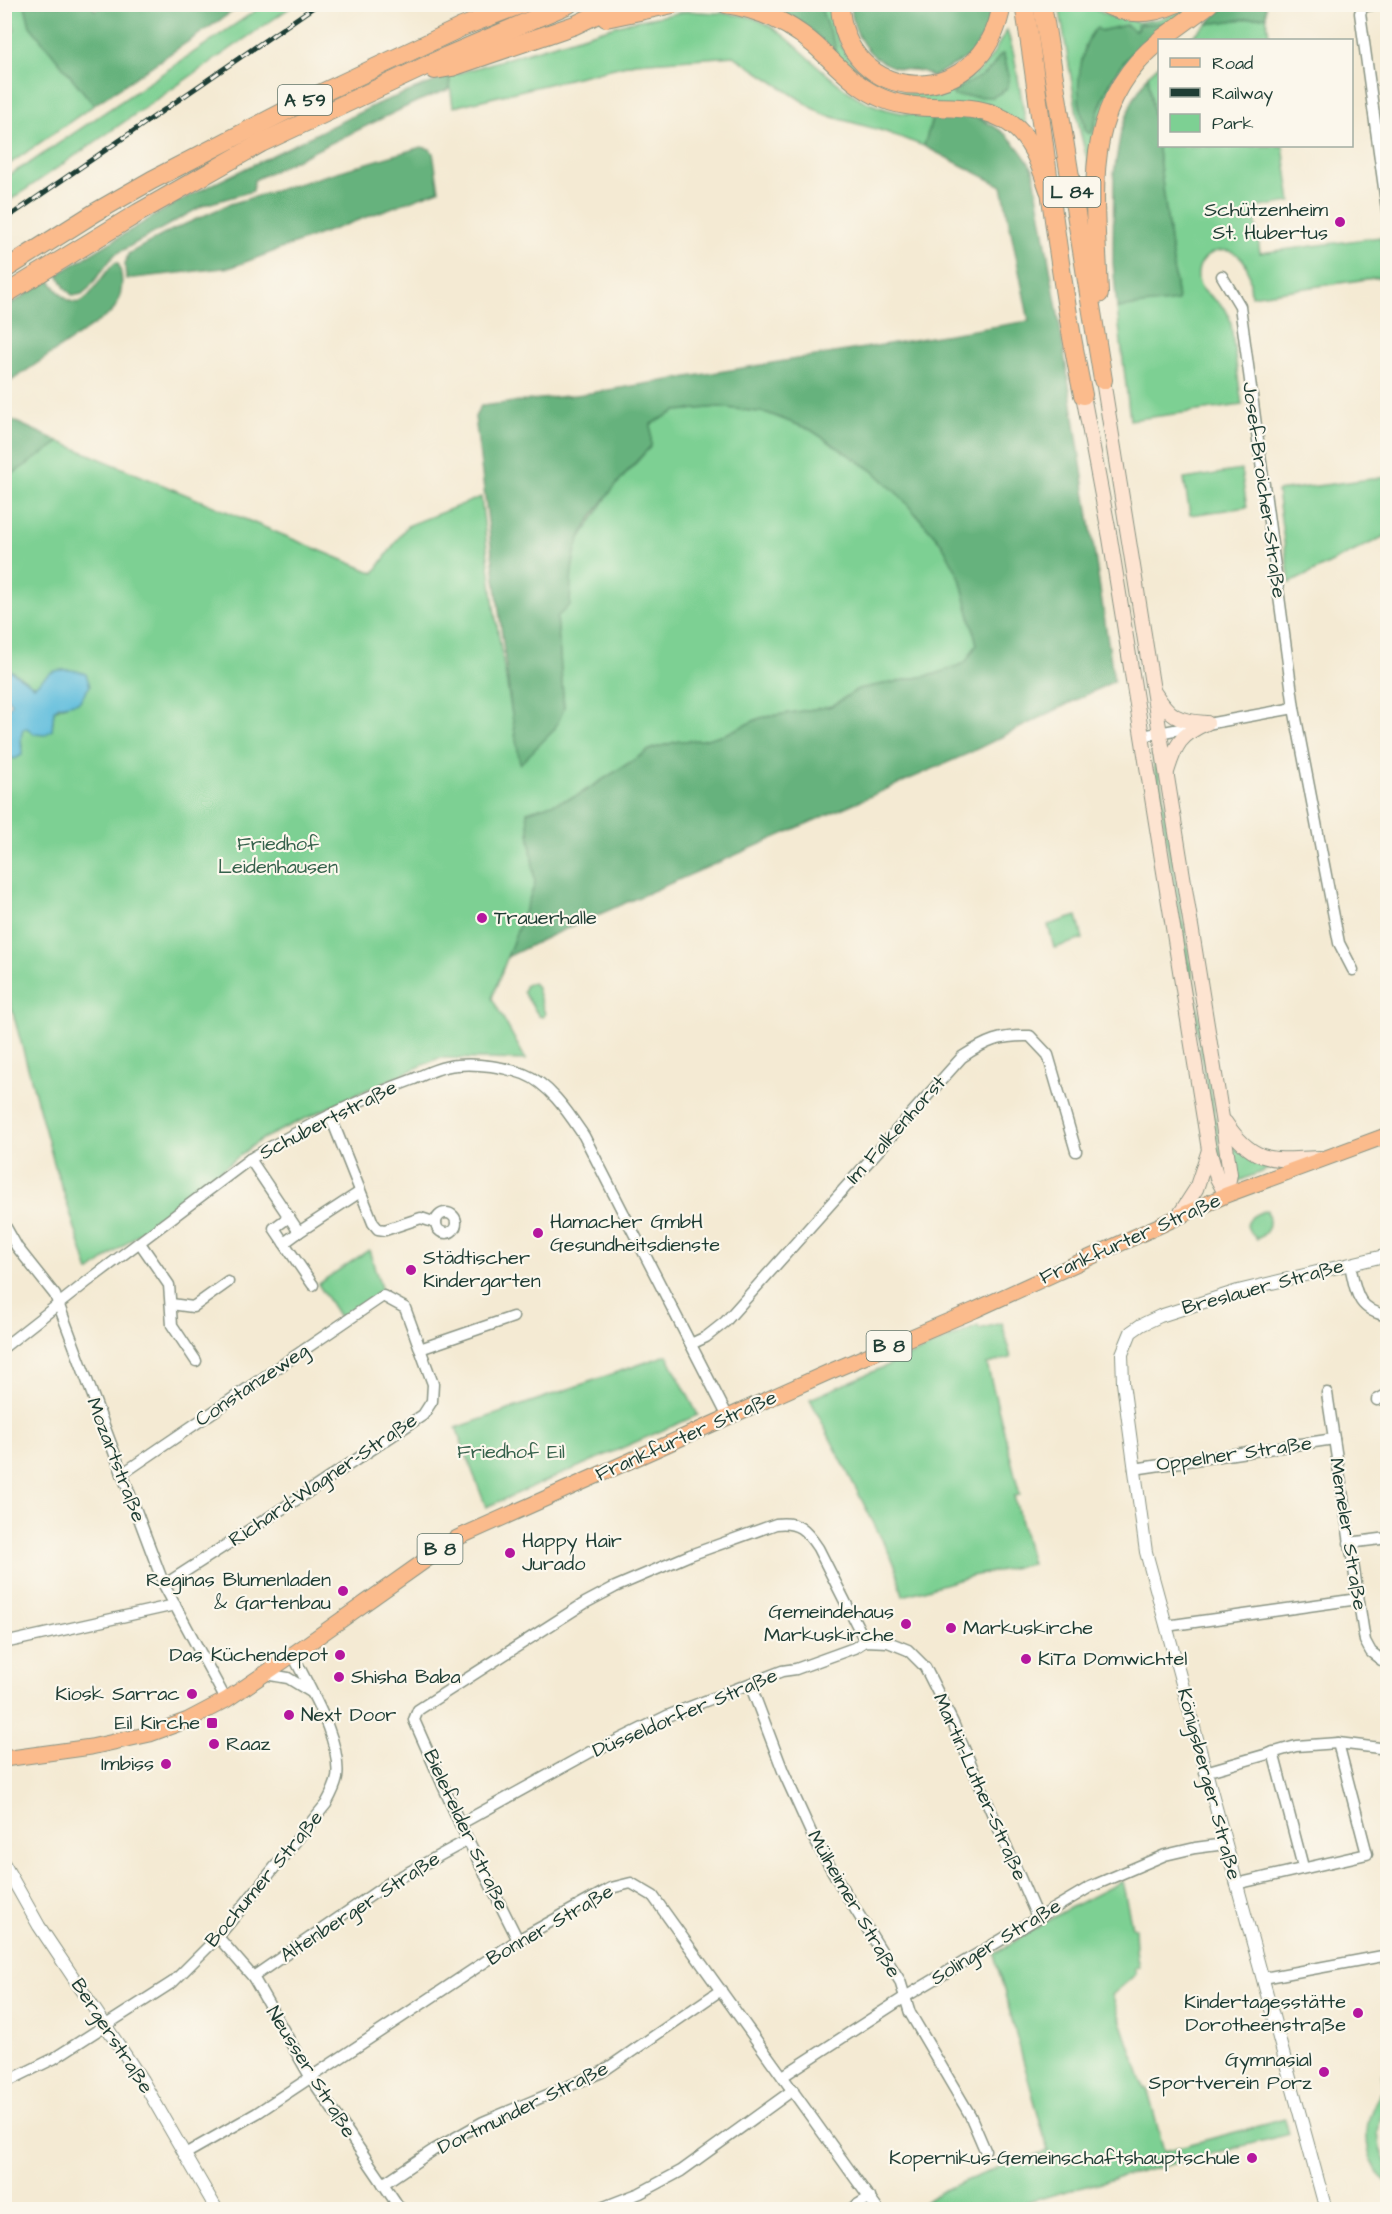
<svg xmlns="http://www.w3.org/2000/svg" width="1392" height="2214" viewBox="0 0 1392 2214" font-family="'Architects Daughter',sans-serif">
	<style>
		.green { fill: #7dd093; stroke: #4e8664; stroke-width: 1.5; fill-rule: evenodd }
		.forest { fill: #66b27d; stroke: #427858; stroke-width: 1.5 }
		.water { fill: #5ebddd; stroke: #3e7d88; stroke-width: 1.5 }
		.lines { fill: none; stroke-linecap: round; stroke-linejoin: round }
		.minor-casing { stroke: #8a9484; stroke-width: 13 }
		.tertiary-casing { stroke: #8a9484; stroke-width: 14 }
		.secondary-casing { stroke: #8a9484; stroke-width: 16 }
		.primary-casing { stroke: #8a9484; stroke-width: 17 }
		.motorway-casing { stroke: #8a9484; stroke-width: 20 }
		.minor { stroke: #fff; stroke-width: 10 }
		.tertiary { stroke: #fff; stroke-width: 12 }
		.secondary { stroke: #fde4d1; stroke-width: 14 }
		.primary { stroke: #fbbb8c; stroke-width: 15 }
		.motorway { stroke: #fbbb8c; stroke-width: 18 }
		.rail-casing { stroke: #1f3d34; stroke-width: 5 }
		.rail { stroke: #fbf7ec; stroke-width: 3; stroke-dasharray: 9; stroke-linecap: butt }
		.poi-dot { fill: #b5179e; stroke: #fbf7ec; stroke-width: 2 }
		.labels { text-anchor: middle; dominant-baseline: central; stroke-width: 4.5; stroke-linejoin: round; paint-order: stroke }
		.shield { fill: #fbf7ec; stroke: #61756b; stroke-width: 1.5 }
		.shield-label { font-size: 18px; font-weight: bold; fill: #1f3d34 }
		.poi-label { font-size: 20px; fill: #1f3d34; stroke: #fbf7ec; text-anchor: end }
		.street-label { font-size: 20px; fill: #1f3d34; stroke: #fbf7ec }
		.park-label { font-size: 20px; fill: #36624c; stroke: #fbf7ec }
	</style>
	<rect width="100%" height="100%" fill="#fbf7ec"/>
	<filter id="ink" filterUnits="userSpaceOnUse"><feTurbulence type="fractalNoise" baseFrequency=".0167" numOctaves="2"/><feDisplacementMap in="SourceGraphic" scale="12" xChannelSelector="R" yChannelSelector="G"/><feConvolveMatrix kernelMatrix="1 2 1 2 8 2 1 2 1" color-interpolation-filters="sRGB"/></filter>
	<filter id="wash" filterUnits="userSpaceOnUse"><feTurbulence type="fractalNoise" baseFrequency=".008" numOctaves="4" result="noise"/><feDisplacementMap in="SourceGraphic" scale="24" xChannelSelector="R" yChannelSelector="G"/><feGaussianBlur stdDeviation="1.35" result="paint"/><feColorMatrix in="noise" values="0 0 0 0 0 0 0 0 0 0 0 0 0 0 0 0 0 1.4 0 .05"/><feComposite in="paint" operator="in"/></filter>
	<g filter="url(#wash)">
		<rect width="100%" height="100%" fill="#f4ead3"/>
		<g class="green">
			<path d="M6 5H25L30 26 94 105 5 167V35L15 30Z"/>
			<path d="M264 5H294L12 199 5 189V177L28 164Z"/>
			<path d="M750 5C756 5 763 3 769 5 788 8 819 34 829 49L820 5H831C832 78 911 118 971 77 983 69 992 58 998 45 1001 40 1004 34 1007 30L1014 55 1027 130 894 98ZM1004 55 1009 76 1007 89 1001 93 957 90C969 85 982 77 991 68 996 63 996 58 1004 55Z"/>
			<path d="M1059 5H1086L1109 16 1139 22 1159 19 1179 12 1192 5H1202L1148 45 1089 167 1080 131ZM1163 23C1157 38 1144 41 1133 52 1111 74 1100 104 1092 133L1085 129 1079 102 1085 45 1100 31 1126 25 1135 31 1140 24Z"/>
			<path d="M689 11C706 13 738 13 753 18 775 26 792 42 808 57 851 97 873 114 933 116L924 146 883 131 822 114 734 56 635 63 453 107 449 76 629 22Z"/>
			<path d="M1266 16 1270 40H1188L1207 24Z"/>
			<path d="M1159 65 1160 146H1283L1291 202 1254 208 1260 253 1380 237C1383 251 1387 261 1387 276L1251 296C1250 285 1250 269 1243 260 1230 243 1201 250 1198 272 1195 295 1220 297 1228 314 1232 322 1232 333 1233 341 1236 362 1239 384 1242 405L1130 420 1117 308 1178 300 1148 75Z"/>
			<path d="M719 407 767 413 811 430 872 470 900 496 942 544 960 578 977 644 965 663 936 674 858 689 832 706 760 718 728 733 703 740 679 741 651 749 577 796 527 812 535 884 492 998 526 1060 439 1058 346 1099 260 1140 89 1272 54 1163 5 984 4 756 7 758 22 749 21 737 23 729 27 728 30 731 52 730 54 710 66 705 89 682 86 678 41 683 32 686 20 676 5 667V479L60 442 374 573 407 526 481 497 494 607 520 763 564 709 557 617 572 569 577 543 611 491 651 446V424L676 411Z"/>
			<path d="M1241 470 1247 507 1190 515 1184 479Z"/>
			<path d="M1387 477V535L1290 583 1277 491Z"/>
			<path d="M1152 753H1156L1225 1175 1221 1176Z"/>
			<path d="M1077 916 1083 939 1054 948 1048 925Z"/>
			<path d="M533 983 536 986 545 1014 543 1017 539 1016 523 992 526 984Z"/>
			<path d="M1230 1142H1233C1247 1156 1259 1162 1278 1165L1234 1183Z"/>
			<path d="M1267 1210C1271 1223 1270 1232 1257 1239 1239 1224 1248 1216 1267 1210Z"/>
			<path d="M369 1250 382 1291 341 1320 318 1284Z"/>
			<path d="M1002 1323 1011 1358 987 1364 1020 1495 1014 1496 1032 1564 972 1576 903 1596 895 1565 810 1399 978 1326 979 1329Z"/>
			<path d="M667 1355 698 1415 486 1507 456 1428Z"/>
			<path d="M1122 1881 1132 1927 1135 1928C1136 1943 1135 1952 1139 1967L1134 1968 1136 1974 1112 1995 1144 2088H1147L1164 2151 1285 2119 1289 2134 1059 2193 1005 2209H913L944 2190 1002 2166 1048 2151 994 1954 1062 1912Z"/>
			<path d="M1387 2073V2103L1381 2115 1378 2132 1380 2148 1387 2166V2183C1361 2156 1361 2120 1383 2090L1381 2074Z"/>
		</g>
		<g class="forest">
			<path d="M107 4H242V5L94 105 30 26 25 5H93L94 10Z"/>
			<path d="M1227 4 1266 5V16L1207 24Z"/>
			<path d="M770 5H820L825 21 836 47 835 50H829C815 28 792 16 770 5Z"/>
			<path d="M851 5H993L986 31 970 56 932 77C920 67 911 72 897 68 868 60 852 34 851 5Z"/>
			<path d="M1163 23 1166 24C1157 36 1144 41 1134 51 1111 72 1099 104 1092 133H1088L1085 130C1084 118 1079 107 1079 96 1077 81 1083 37 1097 28L1101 31 1126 25 1135 31 1138 29 1137 25Z"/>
			<path d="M1003 54 1009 76 1007 89 993 97 954 96 953 93C964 83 981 79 991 68 995 64 997 59 1000 55Z"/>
			<path d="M1148 75 1178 301 1117 308 1113 262 1114 173 1121 131 1132 102Z"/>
			<path d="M449 76 450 89 418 101 254 180 253 191 204 205 114 255 89 288 82 294 73 296 65 288 58 274 179 201 377 104Z"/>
			<path d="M969 115C1004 128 1013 138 1033 169L1060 326 1114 681 967 754 554 934 507 957 535 884 527 812 577 796 651 749 679 741 703 740 728 733 760 718 832 706 858 689 936 674 965 663 977 644 960 578 942 544 900 496 872 470 811 430 767 413 719 407 676 411 651 424V446C630 467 585 518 577 546 571 565 571 585 570 605L557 617 564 709 554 730 520 764 512 715 475 417 481 406 584 394 1029 321 1002 186 924 146 933 116Z"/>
			<path d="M421 147 430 149 433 153 439 190 232 267 126 279 125 265 128 254 170 231 230 204Z"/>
			<path d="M115 263H118C125 280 122 300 111 313L5 385V308L49 279C84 331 90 284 115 263Z"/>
			<path d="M5 417 60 442 5 479Z"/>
		</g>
		<path class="water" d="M5 667 34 686C39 683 41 680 46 676 56 667 74 669 86 674L90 686 79 702 59 706 54 710 52 730 45 735 34 734 27 728 23 729 21 737 22 755 15 759 5 756V709L10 706 11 703 5 696Z"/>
	</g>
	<g filter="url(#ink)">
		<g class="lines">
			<defs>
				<g id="minor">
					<path d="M1376 4 1363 7 1360 13 1388 217"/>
					<path d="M1222 276 1240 306 1294 708 1339 943 1353 970"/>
					<path d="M1142 736 1294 708"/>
					<path d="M330 1115 373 1223 378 1229 385 1230 421 1218 436 1223"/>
					<path d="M250 1159 299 1232 284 1243 313 1285"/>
					<circle cx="446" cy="1223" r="10"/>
					<path d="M4 1224 17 1247 55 1295 164 1585 226 1700"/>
					<path d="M299 1232 360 1192"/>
					<path d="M140 1243 169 1285 172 1325 196 1361"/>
					<path d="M284 1243 274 1228 289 1217"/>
					<path d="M1350 1265C1356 1291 1356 1310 1388 1316"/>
					<path d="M171 1304 193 1307 228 1282"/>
					<path d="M691 1344 706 1337 725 1322 962 1057C986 1041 1000 1035 1030 1036L1048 1055 1076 1151"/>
					<path d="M4 1347 88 1281 250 1159C302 1128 356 1100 414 1079 427 1073 442 1066 457 1065 478 1063 505 1067 524 1074 550 1084 569 1114 584 1136L728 1417"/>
					<path d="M420 1349 513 1317"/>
					<path d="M1327 1393 1365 1641 1371 1652 1388 1665"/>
					<path d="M1377 1400 1388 1394"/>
					<path d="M1134 1469 1334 1439"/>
					<path d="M122 1474 383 1296 405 1308 433 1384 432 1401 423 1415 299 1498 164 1585"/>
					<path d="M1349 1543 1388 1538"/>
					<path d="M1166 1626 1358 1599"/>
					<path d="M4 1643 175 1605"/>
					<path d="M265 1674 288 1678 311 1692"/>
					<path d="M750 1684 783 1771 813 1837 844 1891 900 1981 910 2013 970 2115 985 2150"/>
					<path d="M1273 1752 1303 1867"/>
					<path d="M1205 1772 1296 1746 1338 1743 1388 1749"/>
					<path d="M460 1824 592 1751 598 1750 667 1716 782 1671 796 1669 854 1648 865 1641 888 1642 908 1650 925 1667 953 1723 1037 1917"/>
					<path d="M1236 1884 1367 1854 1338 1743"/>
					<path d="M218 1937 253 1977 311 2078 401 2210"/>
					<path d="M518 1940 460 1824 414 1720 418 1710 585 1603 615 1587 690 1555 776 1524C798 1521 806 1530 818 1548L865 1641"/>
					<path d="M253 1977 389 1883 468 1840"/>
					<path d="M1263 1978 1388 1955"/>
					<path d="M783 2076 905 1997 1090 1887 1165 1855 1195 1848 1225 1844"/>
					<path d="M4 2083 53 2059 173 1982 218 1937 326 1804C331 1795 335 1788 337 1778 342 1741 309 1688 293 1655"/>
					<path d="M185 2154 257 2113 518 1940 611 1888 631 1883 653 1896 878 2210"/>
					<path d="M383 2184 432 2151 483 2122 602 2072 721 1990"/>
					<path d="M596 2210 640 2193 681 2171 793 2090"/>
					<path d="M849 2210 870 2197"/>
				</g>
				<g id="tertiary">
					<path d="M4 1864 39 1926 142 2080 217 2210"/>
					<path d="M1326 2210 1146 1552 1123 1383 1122 1354 1131 1332 1141 1325 1160 1316 1238 1291 1388 1255"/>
				</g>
				<g id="secondary">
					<path d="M1103 380 1222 1118 1230 1174 1226 1195"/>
					<path d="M1083 395 1110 538 1209 1150 1217 1178 1226 1195"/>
					<path d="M1154 692C1170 717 1177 721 1206 723"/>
					<path d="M1167 772C1175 746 1180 734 1207 723"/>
					<path d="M1225 1122C1254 1165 1272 1160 1320 1158"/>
					<path d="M1178 1217 1196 1189 1209 1150"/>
				</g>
				<path id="primary" d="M4 1759 91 1747 150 1734 188 1720 226 1700 282 1662 457 1538 829 1372 975 1310 1226 1195 1388 1135"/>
				<g id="motorway">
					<path d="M726 4C760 9 790 23 816 46 837 65 856 88 884 99 925 116 974 96 1011 124 1033 140 1040 165 1049 190"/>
					<path d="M840 4C843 107 984 116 1002 4"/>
					<path d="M1024 4C1045 134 1056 266 1083 395"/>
					<path d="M1042 4 1103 380"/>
					<path d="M1104 4C1127 15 1151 15 1175 4"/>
					<path d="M606 18 673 4"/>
					<path d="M1160 40 1209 4"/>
					<path d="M435 70 452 67 543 36 575 25 619 4"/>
					<path d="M4 270 96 212 152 180 309 99 462 27 522 4"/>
					<path d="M1099 294C1096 202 1077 107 1160 41"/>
					<path d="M4 295 138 213 261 143 447 56 569 4"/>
				</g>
			</defs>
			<use href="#minor" class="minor-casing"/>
			<use href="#tertiary" class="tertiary-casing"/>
			<use href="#secondary" class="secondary-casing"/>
			<use href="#primary" class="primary-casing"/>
			<use href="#motorway" class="motorway-casing"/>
			<use href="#minor" class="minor"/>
			<use href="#tertiary" class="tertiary"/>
			<use href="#secondary" class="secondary"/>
			<use href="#primary" class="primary"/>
			<use href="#motorway" class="motorway"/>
			<defs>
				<path id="rail" d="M4 220 318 4"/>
			</defs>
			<use href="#rail" class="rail-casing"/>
			<use href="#rail" class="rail"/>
		</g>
	</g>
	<g class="poi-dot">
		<circle cx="1340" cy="222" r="6"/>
		<circle cx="482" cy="918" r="6"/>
		<circle cx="538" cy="1233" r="6"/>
		<circle cx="411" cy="1270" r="6"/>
		<circle cx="510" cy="1553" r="6"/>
		<circle cx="343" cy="1591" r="6"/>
		<circle cx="906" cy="1624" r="6"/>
		<circle cx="951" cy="1628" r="6"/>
		<circle cx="340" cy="1655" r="6"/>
		<circle cx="1026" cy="1659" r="6"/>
		<circle cx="339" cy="1677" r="6"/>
		<circle cx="192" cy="1694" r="6"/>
		<circle cx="289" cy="1715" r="6"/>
		<rect x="206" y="1717" width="12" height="12" rx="3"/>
		<circle cx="214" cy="1744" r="6"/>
		<circle cx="166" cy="1764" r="6"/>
		<circle cx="1358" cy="2013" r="6"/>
		<circle cx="1324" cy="2072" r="6"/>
		<circle cx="1252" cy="2158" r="6"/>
	</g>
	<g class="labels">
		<g class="shield">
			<rect x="278" y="85" width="54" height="30" rx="4.5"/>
			<rect x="1043.5" y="177" width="57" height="30" rx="4.5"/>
			<rect x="866.5" y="1331" width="45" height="30" rx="4.5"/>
			<rect x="417.5" y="1534" width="45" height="30" rx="4.5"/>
		</g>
		<g class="shield-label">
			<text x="305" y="100">A 59</text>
			<text x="1072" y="192">L 84</text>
			<text x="889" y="1346">B 8</text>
			<text x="440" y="1549">B 8</text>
		</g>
		<g class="poi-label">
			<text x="1328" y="210">Schützenheim<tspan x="1328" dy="23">St. Hubertus</tspan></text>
			<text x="494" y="918" text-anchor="start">Trauerhalle</text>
			<text x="550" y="1222" text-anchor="start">Hamacher GmbH<tspan x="550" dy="23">Gesundheitsdienste</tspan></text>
			<text x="423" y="1258" text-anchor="start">Städtischer<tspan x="423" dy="23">Kindergarten</tspan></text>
			<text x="522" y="1541" text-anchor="start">Happy Hair<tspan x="522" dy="23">Jurado</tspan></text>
			<text x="331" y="1580">Reginas Blumenladen<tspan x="331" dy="23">&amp; Gartenbau</tspan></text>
			<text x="894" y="1612">Gemeindehaus<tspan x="894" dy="23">Markuskirche</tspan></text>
			<text x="963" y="1628" text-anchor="start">Markuskirche</text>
			<text x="328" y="1655">Das Küchendepot</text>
			<text x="1038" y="1659" text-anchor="start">KiTa Domwichtel</text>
			<text x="351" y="1677" text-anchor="start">Shisha Baba</text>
			<text x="180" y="1694">Kiosk Sarrac</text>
			<text x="301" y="1715" text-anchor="start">Next Door</text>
			<text x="200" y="1723">Eil Kirche</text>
			<text x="226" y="1744" text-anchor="start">Raaz</text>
			<text x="154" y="1764">Imbiss</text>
			<text x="1346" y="2002">Kindertagesstätte<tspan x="1346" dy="23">Dorotheenstraße</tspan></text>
			<text x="1312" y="2060">Gymnasial<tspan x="1312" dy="23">Sportverein Porz</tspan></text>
			<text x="1240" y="2158">Kopernikus-Gemeinschaftshauptschule</text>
		</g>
		<g class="street-label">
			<text transform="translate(1264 490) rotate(82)">Josef-Broicher-Straße</text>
			<text transform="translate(328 1120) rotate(-27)">Schubertstraße</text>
			<text transform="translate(896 1130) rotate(-48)">Im Falkenhorst</text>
			<text transform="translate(1130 1239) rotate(-24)">Frankfurter Straße</text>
			<text transform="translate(1263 1287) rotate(-15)">Breslauer Straße</text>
			<text transform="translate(252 1385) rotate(-34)">Constanzeweg</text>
			<text transform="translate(686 1436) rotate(-24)">Frankfurter Straße</text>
			<text transform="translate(1234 1454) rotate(-8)">Oppelner Straße</text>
			<text transform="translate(116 1460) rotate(69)">Mozartstraße</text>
			<text transform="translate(323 1480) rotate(-34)">Richard-Wagner-Straße</text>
			<text transform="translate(1348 1534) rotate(81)">Memeler Straße</text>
			<text transform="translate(685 1713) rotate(-23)">Düsseldorfer Straße</text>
			<text transform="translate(1209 1784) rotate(75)">Königsberger Straße</text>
			<text transform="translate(980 1787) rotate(66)">Martin-Luther-Straße</text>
			<text transform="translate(466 1830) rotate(65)">Bielefelder Straße</text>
			<text transform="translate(264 1879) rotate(-50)">Bochumer Straße</text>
			<text transform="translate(854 1904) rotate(60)">Mülheimer Straße</text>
			<text transform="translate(360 1907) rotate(-33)">Altenberger Straße</text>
			<text transform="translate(550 1925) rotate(-30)">Bonner Straße</text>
			<text transform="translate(996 1942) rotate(-31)">Solinger Straße</text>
			<text transform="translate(112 2036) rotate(57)">Bergerstraße</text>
			<text transform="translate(311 2072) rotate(58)">Neusser Straße</text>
			<text transform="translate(523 2108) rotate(-26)">Dortmunder Straße</text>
		</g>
		<g class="park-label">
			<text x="278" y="844">Friedhof<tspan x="278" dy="23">Leidenhausen</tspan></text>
			<text x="511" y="1452">Friedhof Eil</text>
		</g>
	</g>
	<rect width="1392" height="2214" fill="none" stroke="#fbf7ec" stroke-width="24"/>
	<rect x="1158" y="39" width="195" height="108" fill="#fbf7ec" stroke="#a3ada2" stroke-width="1.5"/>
	<rect x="1170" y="58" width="30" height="9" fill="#fbbb8c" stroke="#a3ada2" stroke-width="1.5"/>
	<text x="1212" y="69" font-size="18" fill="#1f3d34">Road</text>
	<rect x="1170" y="88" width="30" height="9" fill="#1f3d34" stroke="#a3ada2" stroke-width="1.5"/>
	<text x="1212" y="99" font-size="18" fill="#1f3d34">Railway</text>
	<rect x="1170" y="114" width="30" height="18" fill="#7dd093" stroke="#a3ada2" stroke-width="1.5"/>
	<text x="1212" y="129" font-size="18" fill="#1f3d34">Park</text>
</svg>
